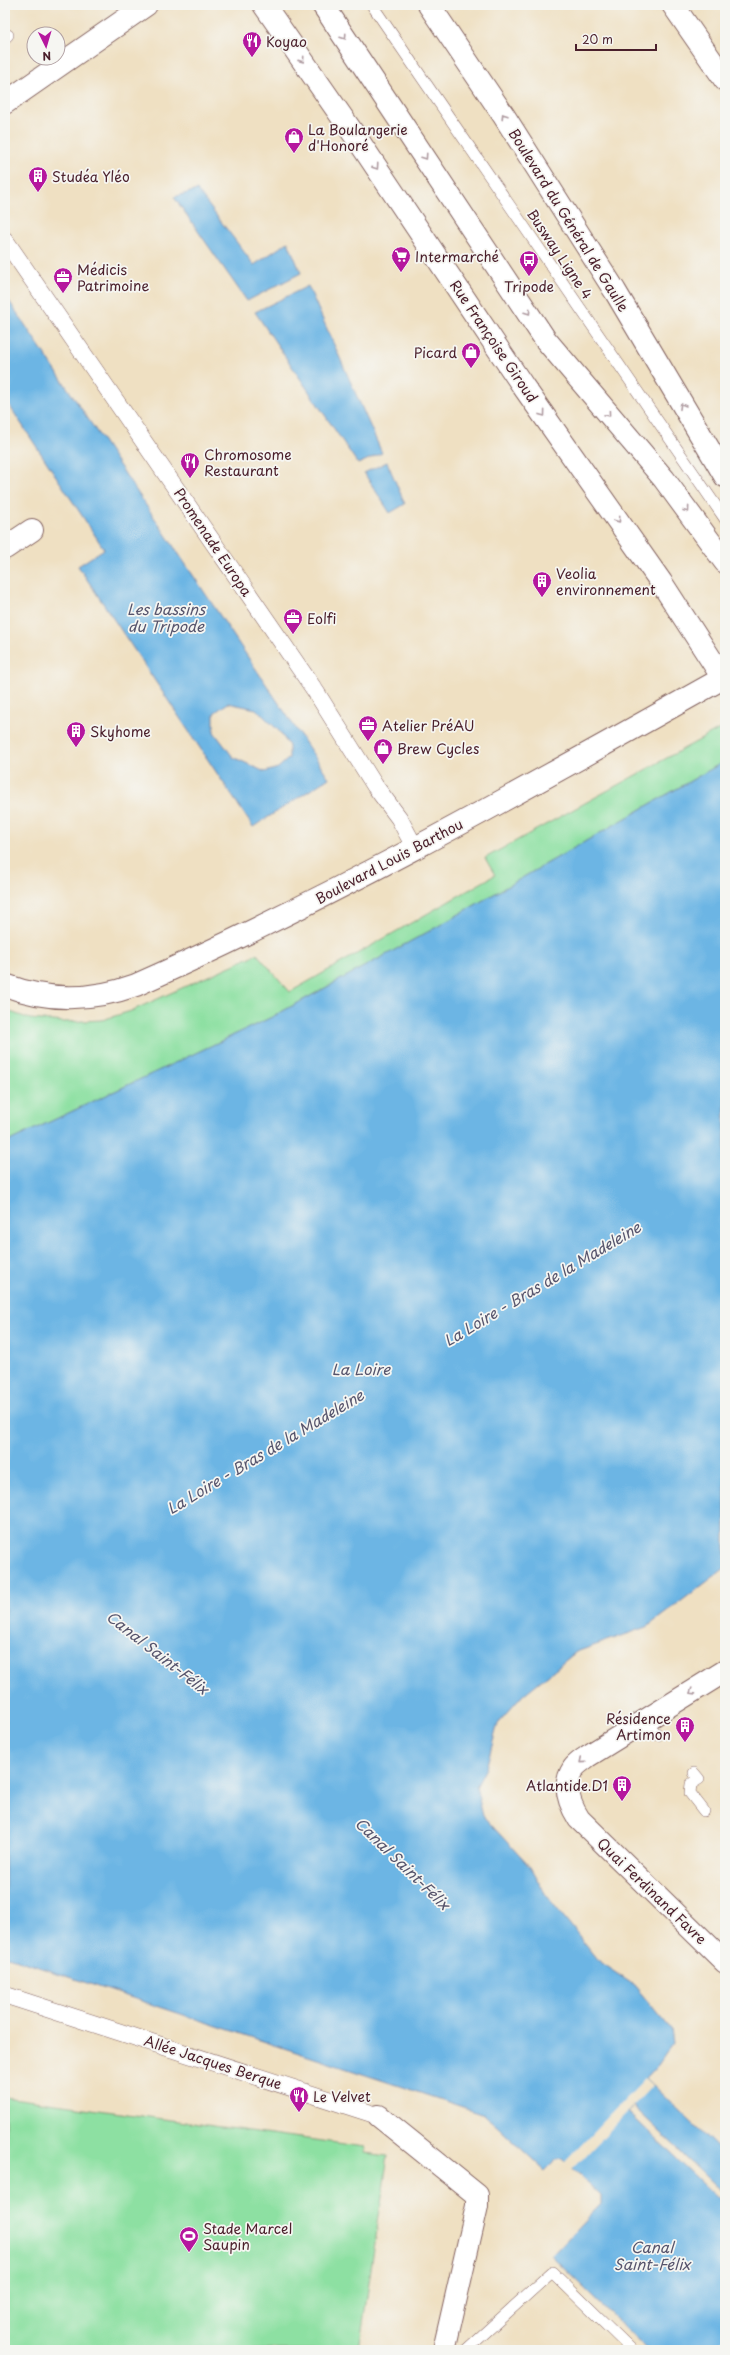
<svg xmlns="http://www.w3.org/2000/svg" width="730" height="2355" viewBox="0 0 730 2355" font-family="'Playpen Sans',sans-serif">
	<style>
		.green { fill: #8de0a2; stroke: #6c8066 }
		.water { fill: #6cb5e4; stroke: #5b6a88; fill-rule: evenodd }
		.pier { fill: #efe0c2 }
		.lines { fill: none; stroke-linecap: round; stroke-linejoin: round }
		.service-casing { stroke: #846360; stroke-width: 12 }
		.pedestrian-casing { stroke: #846360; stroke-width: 18 }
		.minor-casing { stroke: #846360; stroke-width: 24 }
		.primary-casing { stroke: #846360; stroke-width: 24 }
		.service { stroke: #fff; stroke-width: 11 }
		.pedestrian { stroke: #fff; stroke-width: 17 }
		.minor { stroke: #fff; stroke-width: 22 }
		.primary { stroke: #fff; stroke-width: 22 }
		.oneway { stroke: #ae9aa0 }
		.labels { text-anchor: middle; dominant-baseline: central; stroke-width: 3.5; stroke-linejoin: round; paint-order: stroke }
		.poi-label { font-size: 14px; fill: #4a1f2b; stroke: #f6f6f2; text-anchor: start }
		.street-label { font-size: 14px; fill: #4a1f2b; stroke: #f6f6f2 }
		.water-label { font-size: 15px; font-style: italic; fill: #56546c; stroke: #f6f6f2 }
	</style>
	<rect width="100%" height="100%" fill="#f6f6f2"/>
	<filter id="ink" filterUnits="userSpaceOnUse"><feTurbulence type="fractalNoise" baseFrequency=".025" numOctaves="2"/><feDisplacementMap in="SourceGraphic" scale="8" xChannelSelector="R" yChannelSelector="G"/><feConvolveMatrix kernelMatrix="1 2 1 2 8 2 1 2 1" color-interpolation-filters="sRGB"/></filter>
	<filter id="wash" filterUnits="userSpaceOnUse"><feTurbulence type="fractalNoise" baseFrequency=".012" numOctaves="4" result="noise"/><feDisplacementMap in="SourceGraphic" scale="16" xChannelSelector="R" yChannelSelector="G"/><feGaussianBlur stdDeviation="0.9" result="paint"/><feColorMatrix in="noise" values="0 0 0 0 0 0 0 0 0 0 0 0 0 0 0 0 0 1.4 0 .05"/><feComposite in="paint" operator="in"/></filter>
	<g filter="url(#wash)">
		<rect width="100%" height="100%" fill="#efe0c2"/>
		<g class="green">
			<path d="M725 726V761L435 928 272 1017 5 1143V1010L30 1019 64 1022 102 1020 131 1011 257 954 290 992 495 875 485 858Z"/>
			<path d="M5 2097 365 2147V2153L388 2156 359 2350H5Z"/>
		</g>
		<g class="water">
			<path d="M197 190 254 265 288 242 301 273 247 301 174 197Z"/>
			<path d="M308 286 382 453 358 464 255 312Z"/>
			<path d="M5 295 329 778 253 827 78 566 104 549 5 399ZM228 703 256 709 280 732 289 746V758L278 768 265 772 233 757 214 732V713Z"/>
			<path d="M387 462 405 504 390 513 364 473Z"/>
			<path d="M725 761V1568L647 1627 576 1652 523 1695 498 1723 486 1768 476 1787 483 1816 530 1867 546 1895 601 1963 634 1985 671 2029 673 2043 658 2065 646 2078 725 2155V2194L633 2106 628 2112 725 2205V2350H648L551 2256 601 2204V2196L562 2159 556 2160 545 2171 484 2114 5 1956V1143L272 1017 435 928Z"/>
		</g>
		<g class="pier">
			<path d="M645 2078 653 2085 572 2170 564 2163Z"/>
			<path d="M725 2336V2350H708Z"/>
		</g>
	</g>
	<g filter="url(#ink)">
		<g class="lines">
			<defs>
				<g id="service">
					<path d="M372 5 725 519"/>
					<path d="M5 38 8 35"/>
					<path d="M644 1721 658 1735"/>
					<path d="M694 1773 699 1779 691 1784 690 1793 704 1811"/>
					<path d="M466 2350 552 2272 632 2350"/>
				</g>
				<g id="pedestrian">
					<path d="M5 240 316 692 375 786 399 818 415 848"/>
					<path d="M5 1995 379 2116"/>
				</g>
				<g id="minor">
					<path d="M264 5 360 143 523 386 661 582 723 678"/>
					<path d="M673 5 725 80"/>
					<path d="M5 103 146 5"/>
					<path d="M5 548 32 530"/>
					<path d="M5 985C49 1002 92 1001 136 985 339 895 532 785 725 677"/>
					<path d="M725 1671 588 1756C583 1760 576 1764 573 1769 562 1786 570 1805 579 1819L725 1962"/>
					<path d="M379 2116 477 2195V2206L444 2350"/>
				</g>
				<g id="primary">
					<path d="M323 5 545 339 664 479 725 562"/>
					<path d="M429 5 504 116 615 291 725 476"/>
				</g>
			</defs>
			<use href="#service" class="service-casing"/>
			<use href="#pedestrian" class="pedestrian-casing"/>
			<use href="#minor" class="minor-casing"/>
			<use href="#primary" class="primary-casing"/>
			<use href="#service" class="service"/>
			<use href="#pedestrian" class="pedestrian"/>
			<use href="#minor" class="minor"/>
			<use href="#primary" class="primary"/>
		</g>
		<defs><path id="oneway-chevron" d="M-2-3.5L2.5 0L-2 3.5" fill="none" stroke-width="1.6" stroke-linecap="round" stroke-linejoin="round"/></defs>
		<g class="oneway">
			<use href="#oneway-chevron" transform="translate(344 37) rotate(56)"/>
			<use href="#oneway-chevron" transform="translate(302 60) rotate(55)"/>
			<use href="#oneway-chevron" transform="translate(504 116) rotate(-123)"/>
			<use href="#oneway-chevron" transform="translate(425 157) rotate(56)"/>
			<use href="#oneway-chevron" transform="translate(376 167) rotate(56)"/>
			<use href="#oneway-chevron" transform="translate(528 312) rotate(56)"/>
			<use href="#oneway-chevron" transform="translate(682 406) rotate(-120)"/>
			<use href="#oneway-chevron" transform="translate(543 414) rotate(54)"/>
			<use href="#oneway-chevron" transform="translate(608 414) rotate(50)"/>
			<use href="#oneway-chevron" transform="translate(687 510) rotate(54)"/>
			<use href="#oneway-chevron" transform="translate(618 520) rotate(55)"/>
			<use href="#oneway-chevron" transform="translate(692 1692) rotate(148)"/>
			<use href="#oneway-chevron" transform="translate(582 1761) rotate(140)"/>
		</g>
	</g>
	<defs>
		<symbol id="restaurant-pin" viewBox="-11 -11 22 30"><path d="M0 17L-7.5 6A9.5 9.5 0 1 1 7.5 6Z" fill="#b5179e" stroke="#f6f6f2"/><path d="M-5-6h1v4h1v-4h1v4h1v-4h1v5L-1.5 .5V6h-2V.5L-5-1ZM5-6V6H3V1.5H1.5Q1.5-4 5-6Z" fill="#fff"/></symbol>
		<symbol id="shop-pin" viewBox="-11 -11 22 30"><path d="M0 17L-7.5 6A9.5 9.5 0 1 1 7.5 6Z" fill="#b5179e" stroke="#f6f6f2"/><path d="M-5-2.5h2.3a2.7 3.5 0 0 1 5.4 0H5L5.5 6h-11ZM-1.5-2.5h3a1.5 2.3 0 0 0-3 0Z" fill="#fff"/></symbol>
		<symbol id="building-pin" viewBox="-11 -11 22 30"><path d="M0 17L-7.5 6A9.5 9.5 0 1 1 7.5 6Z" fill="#b5179e" stroke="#f6f6f2"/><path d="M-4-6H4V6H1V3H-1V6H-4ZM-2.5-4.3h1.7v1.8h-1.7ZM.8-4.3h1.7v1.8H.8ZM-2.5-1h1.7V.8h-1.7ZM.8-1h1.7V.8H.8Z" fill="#fff"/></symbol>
		<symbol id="supermarket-pin" viewBox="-11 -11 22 30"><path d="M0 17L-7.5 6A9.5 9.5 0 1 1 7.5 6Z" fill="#b5179e" stroke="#f6f6f2"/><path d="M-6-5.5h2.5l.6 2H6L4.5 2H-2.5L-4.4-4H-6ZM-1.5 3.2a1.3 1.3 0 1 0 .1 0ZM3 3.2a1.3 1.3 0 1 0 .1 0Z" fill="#fff"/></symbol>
		<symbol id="bus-pin" viewBox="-11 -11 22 30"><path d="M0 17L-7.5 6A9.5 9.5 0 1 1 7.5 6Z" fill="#b5179e" stroke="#f6f6f2"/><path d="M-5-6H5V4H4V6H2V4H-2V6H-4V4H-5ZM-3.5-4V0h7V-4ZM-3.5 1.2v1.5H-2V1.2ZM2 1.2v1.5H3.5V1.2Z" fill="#fff"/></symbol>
		<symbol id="office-pin" viewBox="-11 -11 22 30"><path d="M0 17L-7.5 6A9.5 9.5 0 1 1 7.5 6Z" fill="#b5179e" stroke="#f6f6f2"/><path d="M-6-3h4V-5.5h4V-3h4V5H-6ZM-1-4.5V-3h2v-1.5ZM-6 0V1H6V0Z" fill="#fff"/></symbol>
		<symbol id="stadium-pin" viewBox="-11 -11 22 30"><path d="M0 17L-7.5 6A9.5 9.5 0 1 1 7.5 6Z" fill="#b5179e" stroke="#f6f6f2"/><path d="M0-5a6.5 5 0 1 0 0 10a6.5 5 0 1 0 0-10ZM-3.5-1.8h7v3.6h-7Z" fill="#fff"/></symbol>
	</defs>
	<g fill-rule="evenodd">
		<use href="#restaurant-pin" x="241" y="30" width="22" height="30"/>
		<use href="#shop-pin" x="283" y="126" width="22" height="30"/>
		<use href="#building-pin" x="27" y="165" width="22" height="30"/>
		<use href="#supermarket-pin" x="390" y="245" width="22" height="30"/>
		<use href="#bus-pin" x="518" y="249" width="22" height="30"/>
		<use href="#office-pin" x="52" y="266" width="22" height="30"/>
		<use href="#shop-pin" x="460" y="341" width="22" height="30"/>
		<use href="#restaurant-pin" x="179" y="451" width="22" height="30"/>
		<use href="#building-pin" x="531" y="570" width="22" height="30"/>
		<use href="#office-pin" x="282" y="607" width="22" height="30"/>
		<use href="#office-pin" x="357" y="714" width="22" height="30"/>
		<use href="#building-pin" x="65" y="720" width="22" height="30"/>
		<use href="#shop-pin" x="372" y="737" width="22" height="30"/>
		<use href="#building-pin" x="674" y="1715" width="22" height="30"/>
		<use href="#building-pin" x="611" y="1774" width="22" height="30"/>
		<use href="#restaurant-pin" x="288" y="2085" width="22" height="30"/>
		<use href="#stadium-pin" x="178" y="2225" width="22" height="30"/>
	</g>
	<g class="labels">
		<g class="poi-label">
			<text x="266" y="41">Koyao</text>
			<text x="308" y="129">La Boulangerie<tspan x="308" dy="16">d'Honoré</tspan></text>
			<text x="52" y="176">Studéa Yléo</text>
			<text x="415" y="256">Intermarché</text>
			<text x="77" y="269">Médicis<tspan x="77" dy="16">Patrimoine</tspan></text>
			<text x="529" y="286" text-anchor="middle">Tripode</text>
			<text x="457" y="352" text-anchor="end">Picard</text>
			<text x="204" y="454">Chromosome<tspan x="204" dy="16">Restaurant</tspan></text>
			<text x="556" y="573">Veolia<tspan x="556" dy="16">environnement</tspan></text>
			<text x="307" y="618">Eolfi</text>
			<text x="382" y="725">Atelier PréAU</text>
			<text x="90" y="731">Skyhome</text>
			<text x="397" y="748">Brew Cycles</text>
			<text x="671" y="1718" text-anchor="end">Résidence<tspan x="671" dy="16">Artimon</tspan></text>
			<text x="608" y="1785" text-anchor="end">Atlantide.D1</text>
			<text x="313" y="2096">Le Velvet</text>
			<text x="203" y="2228">Stade Marcel<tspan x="203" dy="16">Saupin</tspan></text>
		</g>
		<g class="street-label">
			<text transform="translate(569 220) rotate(58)">Boulevard du Général de Gaulle</text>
			<text transform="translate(560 254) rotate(56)">Busway Ligne 4</text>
			<text transform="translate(494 341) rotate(56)">Rue Françoise Giroud</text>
			<text transform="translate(213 542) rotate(56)">Promenade Europa</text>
			<text transform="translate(389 861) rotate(-28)">Boulevard Louis Barthou</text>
			<text transform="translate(652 1891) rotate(44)">Quai Ferdinand Favre</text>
			<text transform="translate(213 2062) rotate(18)">Allée Jacques Berque</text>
		</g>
		<g class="water-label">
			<text x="166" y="608">Les bassins<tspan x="166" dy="17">du Tripode</tspan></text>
			<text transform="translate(542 1283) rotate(-31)">La Loire - Bras de la Madeleine</text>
			<text x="361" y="1368">La Loire</text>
			<text transform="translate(265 1451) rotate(-31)">La Loire - Bras de la Madeleine</text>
			<text transform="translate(158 1652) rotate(38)">Canal Saint-Félix</text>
			<text transform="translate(403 1863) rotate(44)">Canal Saint-Félix</text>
			<text x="652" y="2246">Canal<tspan x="652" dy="17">Saint-Félix</tspan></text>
		</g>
	</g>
	<rect width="730" height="2355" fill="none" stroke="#f6f6f2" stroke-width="20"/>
	<g transform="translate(46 46) rotate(175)"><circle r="19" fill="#f6f6f2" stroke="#b1a0a2"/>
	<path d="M0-3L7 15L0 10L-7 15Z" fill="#b5179e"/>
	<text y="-6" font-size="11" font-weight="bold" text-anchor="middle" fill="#4a1f2b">N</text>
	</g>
	<path d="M576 44v6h80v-6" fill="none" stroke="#4a1f2b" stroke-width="2"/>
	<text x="582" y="44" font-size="12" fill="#4a1f2b" stroke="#f6f6f2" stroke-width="3" paint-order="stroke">20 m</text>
</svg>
